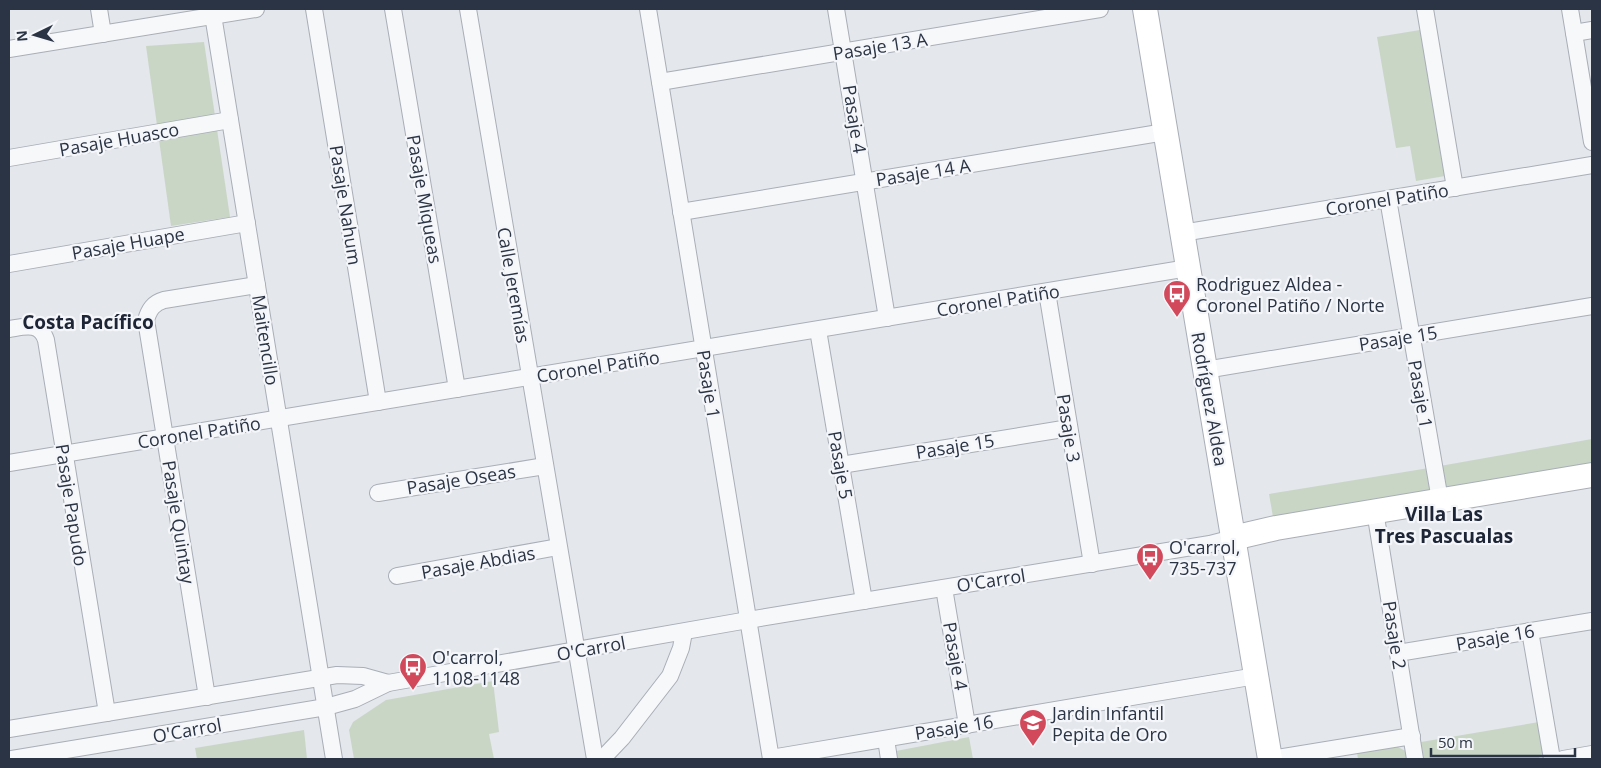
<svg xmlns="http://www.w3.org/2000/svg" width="1601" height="768" viewBox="0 0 1601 768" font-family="'Open Sans',sans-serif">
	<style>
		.green { fill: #c9d6c5 }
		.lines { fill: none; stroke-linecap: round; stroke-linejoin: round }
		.street-casing { stroke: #a9aeb7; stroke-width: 18 }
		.secondary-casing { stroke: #a9aeb7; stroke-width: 26 }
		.street { stroke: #f7f8fa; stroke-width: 16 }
		.secondary { stroke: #fff; stroke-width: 24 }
		.labels { text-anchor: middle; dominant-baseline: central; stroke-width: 4.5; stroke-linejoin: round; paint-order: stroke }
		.street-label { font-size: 18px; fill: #2b3445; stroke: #f4f6f9 }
		.poi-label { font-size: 18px; fill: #2b3445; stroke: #f4f6f9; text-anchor: start }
		.neighbourhood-label { font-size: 19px; font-weight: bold; fill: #1d2536; stroke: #f4f6f9 }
	</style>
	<rect width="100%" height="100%" fill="#e4e7ec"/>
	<g class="green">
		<path d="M1420 30 1445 176 1416 181 1410 146 1396 148 1377 37Z"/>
		<path d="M204 42 230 217 171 226 146 46Z"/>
		<path d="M1592 439V463L1444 489 1440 466Z"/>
		<path d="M1429 468 1433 491 1273 517 1269 494Z"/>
		<path d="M493 681 499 732 489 734 494 759H354L349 730 353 722 386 700Z"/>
		<path d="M1539 722 1544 752 1538 759H1424L1421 742Z"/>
		<path d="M304 730 307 759H197L195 748Z"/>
		<path d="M969 737 973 759H898L896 751Z"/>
		<path d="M1398 747 1409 753 1410 759H1358L1357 753Z"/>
	</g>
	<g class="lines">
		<defs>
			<g id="street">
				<path d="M99 9 103 34"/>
				<path d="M212 9 334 759"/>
				<path d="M314 9 378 402"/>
				<path d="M393 9 457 389"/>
				<path d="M468 9 595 759"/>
				<path d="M648 9 771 759"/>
				<path d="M836 9 887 318"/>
				<path d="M1425 9 1455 188"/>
				<path d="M1570 9 1592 142"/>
				<path d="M1574 33 1592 30"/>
				<path d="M9 49 256 9"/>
				<path d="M660 82 1100 9"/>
				<path d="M9 158 230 120"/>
				<path d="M1388 199 1440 500"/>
				<path d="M681 212 1165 132"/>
				<path d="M1182 233 1592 165"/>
				<path d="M9 264 247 223"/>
				<path d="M1047 292 1092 564"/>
				<path d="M9 329C23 327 40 321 46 340L107 713"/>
				<path d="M818 330 864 601"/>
				<path d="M1205 370 1592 306"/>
				<path d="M9 463 1188 268"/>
				<path d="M841 465 1069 428"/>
				<path d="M378 493 545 466"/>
				<path d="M1375 511 1415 759"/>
				<path d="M397 576 558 547"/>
				<path d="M944 588 967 725"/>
				<path d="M1530 631 1552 759"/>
				<path d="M1398 653 1592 621"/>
				<path d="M207 697 146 320C149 310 153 303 164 300L257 285"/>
				<path d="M9 729 337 675 363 676 388 683"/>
				<path d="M886 739 889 759"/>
				<path d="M771 758 1256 676"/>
				<path d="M12 759 326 707 355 699 388 683 748 620 1210 544 1233 538"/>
				<path d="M602 759 622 738 670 676 681 648 684 632"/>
				<path d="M1271 759 1412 736"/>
				<path d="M1563 759 1592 754"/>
			</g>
			<g id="secondary">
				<path d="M1145 9 1270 759"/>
				<path d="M1233 538 1276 528 1592 475"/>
			</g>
		</defs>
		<use href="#street" class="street-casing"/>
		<use href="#secondary" class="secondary-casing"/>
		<use href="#street" class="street"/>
		<use href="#secondary" class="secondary"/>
	</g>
	<defs>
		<symbol id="bus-pin" viewBox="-11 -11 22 30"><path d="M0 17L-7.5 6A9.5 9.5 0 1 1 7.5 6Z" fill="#d1495b" stroke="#f4f6f9"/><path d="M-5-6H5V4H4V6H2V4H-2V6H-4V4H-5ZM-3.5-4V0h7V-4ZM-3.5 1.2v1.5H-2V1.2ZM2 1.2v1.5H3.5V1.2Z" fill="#fff"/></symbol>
		<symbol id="school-pin" viewBox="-11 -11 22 30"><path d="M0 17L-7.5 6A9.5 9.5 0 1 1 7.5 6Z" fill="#d1495b" stroke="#f4f6f9"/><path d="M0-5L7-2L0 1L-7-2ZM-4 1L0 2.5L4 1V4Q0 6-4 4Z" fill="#fff"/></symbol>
	</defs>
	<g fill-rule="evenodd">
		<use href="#bus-pin" x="1161" y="278" width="32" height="43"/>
		<use href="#bus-pin" x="1134" y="541" width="32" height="43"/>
		<use href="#bus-pin" x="397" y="651" width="32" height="43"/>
		<use href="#school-pin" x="1017" y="707" width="32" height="43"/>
	</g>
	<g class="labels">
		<g class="street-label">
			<text transform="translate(880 46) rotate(-9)">Pasaje 13 A</text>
			<text transform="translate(855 119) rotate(81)">Pasaje 4</text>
			<text transform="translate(119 139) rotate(-10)">Pasaje Huasco</text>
			<text transform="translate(923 172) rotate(-9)">Pasaje 14 A</text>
			<text transform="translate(425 199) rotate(80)">Pasaje Miqueas</text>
			<text transform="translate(1387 199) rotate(-9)">Coronel Patiño</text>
			<text transform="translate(346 205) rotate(81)">Pasaje Nahum</text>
			<text transform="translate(128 243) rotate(-10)">Pasaje Huape</text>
			<text transform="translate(514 285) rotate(80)">Calle Jeremías</text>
			<text transform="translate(998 300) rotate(-9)">Coronel Patiño</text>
			<text transform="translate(1398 338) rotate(-9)">Pasaje 15</text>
			<text transform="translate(266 340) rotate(81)">Maitencillo</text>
			<text transform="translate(598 366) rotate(-9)">Coronel Patiño</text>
			<text transform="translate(709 384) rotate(81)">Pasaje 1</text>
			<text transform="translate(1421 394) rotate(80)">Pasaje 1</text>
			<text transform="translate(1210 399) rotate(80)">Rodríguez Aldea</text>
			<text transform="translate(1069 428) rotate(81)">Pasaje 3</text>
			<text transform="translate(199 432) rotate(-9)">Coronel Patiño</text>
			<text transform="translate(955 446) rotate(-9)">Pasaje 15</text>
			<text transform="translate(841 465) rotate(80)">Pasaje 5</text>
			<text transform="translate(461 479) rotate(-9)">Pasaje Oseas</text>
			<text transform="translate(72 505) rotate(81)">Pasaje Papudo</text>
			<text transform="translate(179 522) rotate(81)">Pasaje Quintay</text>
			<text transform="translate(478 562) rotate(-10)">Pasaje Abdias</text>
			<text transform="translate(991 580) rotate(-9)">O'Carrol</text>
			<text transform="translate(1395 635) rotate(81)">Pasaje 2</text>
			<text transform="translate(1495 637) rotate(-10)">Pasaje 16</text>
			<text transform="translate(591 648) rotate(-10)">O'Carrol</text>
			<text transform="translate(956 656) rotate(80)">Pasaje 4</text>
			<text transform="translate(954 727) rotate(-9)">Pasaje 16</text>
			<text transform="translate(187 730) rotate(-10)">O'Carrol</text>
		</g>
		<g class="poi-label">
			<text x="1196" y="284">Rodriguez Aldea -<tspan x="1196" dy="21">Coronel Patiño / Norte</tspan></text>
			<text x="1169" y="547">O'carrol,<tspan x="1169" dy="21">735-737</tspan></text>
			<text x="432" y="657">O'carrol,<tspan x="432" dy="21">1108-1148</tspan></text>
			<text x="1052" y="713">Jardin Infantil<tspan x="1052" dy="21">Pepita de Oro</tspan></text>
		</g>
		<g class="neighbourhood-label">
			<text x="88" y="322">Costa Pacífico</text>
			<text x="1444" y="514">Villa Las<tspan x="1444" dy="22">Tres Pascualas</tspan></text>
		</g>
	</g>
	<rect width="1601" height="768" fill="none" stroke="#2b3445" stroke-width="20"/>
	<g transform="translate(35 35) rotate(265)" stroke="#f4f6f9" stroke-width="4" paint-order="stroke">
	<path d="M0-4L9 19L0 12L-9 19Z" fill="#2b3445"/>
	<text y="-8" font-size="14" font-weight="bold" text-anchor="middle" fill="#2b3445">N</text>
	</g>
	<path d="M1431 748v8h144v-8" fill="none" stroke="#2b3445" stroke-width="2.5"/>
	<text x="1438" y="748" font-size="15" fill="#2b3445" stroke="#f4f6f9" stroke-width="4" paint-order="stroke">50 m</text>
</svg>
